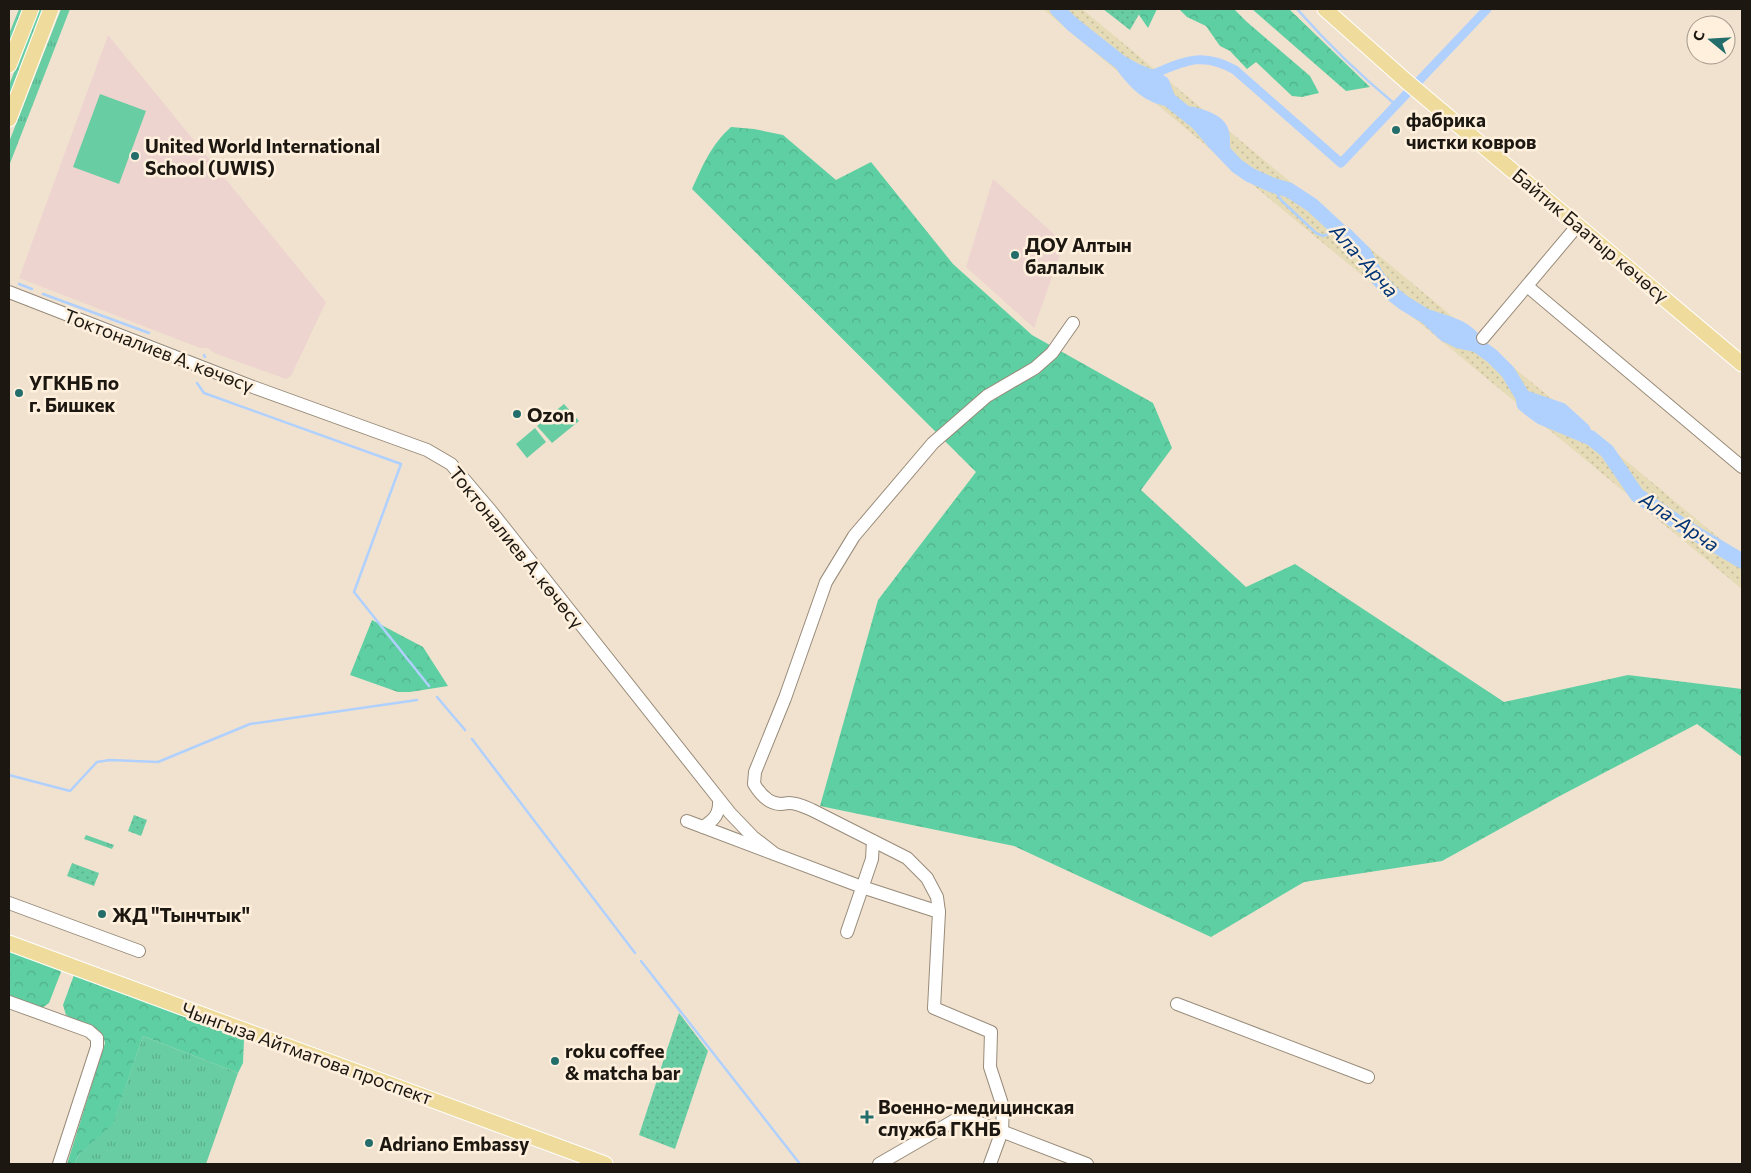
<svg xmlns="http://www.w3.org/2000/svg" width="1751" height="1173" viewBox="0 0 1751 1173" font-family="Commissioner,sans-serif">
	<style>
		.education { fill: #eed4cf }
		.grass { fill: url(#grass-tufts) }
		.forest { fill: url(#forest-crowns) }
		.sand { fill: url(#sand-dots) }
		.park { fill: url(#park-dots) }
		.garden { fill: #69cda4 }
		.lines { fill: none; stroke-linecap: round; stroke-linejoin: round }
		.stream { stroke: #b0d0fe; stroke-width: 2.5 }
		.canal { stroke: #b0d0fe; stroke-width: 9 }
		.river { stroke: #b0d0fe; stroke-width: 15 }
		.minor-casing { stroke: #988b79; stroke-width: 14 }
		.major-casing { stroke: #fff; stroke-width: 17 }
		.minor { stroke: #fff; stroke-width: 12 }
		.major { stroke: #efdc9d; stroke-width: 15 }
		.poi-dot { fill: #236e6b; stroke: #fef0dd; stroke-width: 2 }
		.labels { text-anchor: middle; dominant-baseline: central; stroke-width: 5; stroke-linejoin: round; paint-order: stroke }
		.poi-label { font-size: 19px; font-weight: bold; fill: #1c1710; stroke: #fef0dd; text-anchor: start }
		.street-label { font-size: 19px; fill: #1c1710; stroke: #fef0dd }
		.water-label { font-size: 20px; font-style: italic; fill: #013475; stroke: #fef0dd }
	</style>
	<defs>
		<pattern id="grass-tufts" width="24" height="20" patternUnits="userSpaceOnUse" patternTransform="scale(1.25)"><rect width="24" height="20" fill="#69cda4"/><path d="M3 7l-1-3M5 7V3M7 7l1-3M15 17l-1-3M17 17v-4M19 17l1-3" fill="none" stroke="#5aaf8c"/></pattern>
		<pattern id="forest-crowns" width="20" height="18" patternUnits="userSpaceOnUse" patternTransform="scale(1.25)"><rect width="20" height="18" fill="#5ecfa2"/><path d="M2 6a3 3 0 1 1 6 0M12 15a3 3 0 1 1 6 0" fill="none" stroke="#51b18a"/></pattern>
		<pattern id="sand-dots" width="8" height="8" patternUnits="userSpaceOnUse" patternTransform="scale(1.25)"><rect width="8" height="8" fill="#e5dbb6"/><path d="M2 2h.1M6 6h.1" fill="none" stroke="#c4bb9b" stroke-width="1.8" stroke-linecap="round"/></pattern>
		<pattern id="park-dots" width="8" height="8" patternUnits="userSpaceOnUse" patternTransform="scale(1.25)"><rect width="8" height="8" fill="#69cda4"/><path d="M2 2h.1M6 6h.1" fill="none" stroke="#5aaf8c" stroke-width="1.8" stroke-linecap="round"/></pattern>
	</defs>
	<rect width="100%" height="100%" fill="#f1e2d0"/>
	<g class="education">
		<path d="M108 35 326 302 291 376 286 379 214 353 208 348H200L19 278Z"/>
		<path d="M993 179 1064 243 1034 328 966 267Z"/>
	</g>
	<g class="grass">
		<path d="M19 9H25L9 50V34Z"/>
		<path d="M39 9H44L9 99V85Z"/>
		<path d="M61 9H70L9 166V142Z"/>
		<path d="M86 835 114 845 112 849 84 839Z"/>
		<path d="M143 1036 238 1073 206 1164H75L78 1156 113 1123Z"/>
	</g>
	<g class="forest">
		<path d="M1135 9H1157L1148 28Z"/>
		<path d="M1179 9H1234L1247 22 1310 76 1319 93 1302 97 1292 96 1256 62 1247 69 1230 51 1220 46 1206 26 1187 17Z"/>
		<path d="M1252 9H1289L1370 87 1346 91Z"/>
		<path d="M731 127 754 129 783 135 836 180 871 162 953 264 1032 335 1153 403 1172 448 1141 490 1246 587 1295 564 1504 702 1628 675 1742 689V757L1697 724 1556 798 1442 861 1304 882 1211 937 1014 846 820 806 878 600 976 472 692 189C703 165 711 145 731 127Z"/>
		<path d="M372 620 423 647 448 686 410 692H398L350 675Z"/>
		<path d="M9 951 60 969 61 972 49 1003 42 1008 9 998Z"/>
		<path d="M74 975 244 1039 243 1063 238 1073 143 1036 113 1124 78 1156 75 1164H67L105 1043C101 1023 81 1024 66 1015L63 1005Z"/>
	</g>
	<path class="sand" d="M1043 9H1082L1742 557V589L1277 205Z"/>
	<g class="park">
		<path d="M1103 9H1142L1130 30Z"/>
		<path d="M134 815 147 820 141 836 128 831Z"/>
		<path d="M72 863 99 873 94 886 67 876Z"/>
		<path d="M679 1013 708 1051 675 1149 639 1135Z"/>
	</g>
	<g class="garden">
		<path d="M100 94 146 111 119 184 73 167Z"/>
		<path d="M564 404 579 421 552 443 537 426Z"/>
		<path d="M535 428 546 442 527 458 516 444Z"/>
	</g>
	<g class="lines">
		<g class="stream">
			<path d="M1297 9C1327 43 1361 76 1396 105"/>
			<path d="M1272 185 1281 200 1316 233 1323 236 1339 230"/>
			<path d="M19 284 32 289"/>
			<path d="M43 294 149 333"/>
			<path d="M204 355 205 357"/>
			<path d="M197 383 204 393 401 464 354 592 429 686"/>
			<path d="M437 697 465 730"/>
			<path d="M472 739 635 953"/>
			<path d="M9 775 70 791 97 762 110 760 158 762 250 724 417 700"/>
			<path d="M641 961 800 1164"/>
		</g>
		<path class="canal" d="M1148 76C1182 63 1200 50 1235 70L1341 163 1487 9"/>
		<g class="river">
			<path d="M1057 9 1072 24 1120 62 1136 71 1154 78 1162 83 1168 99 1198 123 1214 142 1237 166 1250 175 1272 185 1289 190 1312 205 1339 230 1347 236 1364 253 1377 277 1390 292 1404 303 1427 317 1445 334 1459 341 1477 345 1492 356 1508 372 1523 397 1524 404 1530 409 1541 417 1591 438 1607 451 1637 495 1683 526 1742 561"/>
			<path d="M1124 67C1136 83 1148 95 1168 99"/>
			<path d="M1191 114C1202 117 1220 121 1222 134 1223 140 1222 146 1223 151"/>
			<path d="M1428 317C1447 323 1467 327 1477 345"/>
			<path d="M1523 397 1561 410 1583 430"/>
		</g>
		<defs>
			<g id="minor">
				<path d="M1527 286 1742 467"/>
				<path d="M9 292 253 387 427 450 451 464 491 511 730 813 753 837 775 854"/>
				<path d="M1483 338 1578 225"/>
				<path d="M687 821 862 887 939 912"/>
				<path d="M703 827C714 820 720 814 719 800"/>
				<path d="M9 903 139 951"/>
				<path d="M847 932 872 859 873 841"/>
				<path d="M9 1002 89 1031 97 1038V1047L59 1164"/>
				<path d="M1177 1004 1368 1077"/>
				<path d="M879 1164 962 1116 1087 1164"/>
				<path d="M990 1164 1002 1131 1003 1107 990 1067 991 1032 934 1008 939 912 937 897 927 878 907 858 812 810C805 807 797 803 789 803 787 803 784 804 781 804 768 804 760 794 754 784L755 772 785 698 826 582 854 536 933 443 987 396 1035 368 1052 353 1073 323"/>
			</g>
			<g id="major">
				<path d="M1325 9 1406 81 1742 364"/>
				<path d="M9 65 31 9"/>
				<path d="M9 119 51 9"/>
				<path d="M9 943 605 1164"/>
			</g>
		</defs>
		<use href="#minor" class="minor-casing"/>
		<use href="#major" class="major-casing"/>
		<use href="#minor" class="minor"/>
		<use href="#major" class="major"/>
	</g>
	<g class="poi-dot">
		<circle cx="1396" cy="130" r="5"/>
		<circle cx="135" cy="156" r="5"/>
		<circle cx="1015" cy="255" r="5"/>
		<circle cx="19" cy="393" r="5"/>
		<circle cx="517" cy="414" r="5"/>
		<circle cx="102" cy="914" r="5"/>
		<circle cx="555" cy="1061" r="5"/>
		<path d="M864.5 1109.5h5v5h5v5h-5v5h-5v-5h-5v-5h5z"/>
		<circle cx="369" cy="1143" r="5"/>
	</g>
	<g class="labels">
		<g class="poi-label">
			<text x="1406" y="119">фабрика<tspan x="1406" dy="22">чистки ковров</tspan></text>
			<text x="145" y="145">United World International<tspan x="145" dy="22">School (UWIS)</tspan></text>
			<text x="1025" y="244">ДОУ Алтын<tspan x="1025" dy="22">балалык</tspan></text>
			<text x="29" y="382">УГКНБ по<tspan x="29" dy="22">г. Бишкек</tspan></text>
			<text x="527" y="414">Ozon</text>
			<text x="112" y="914">ЖД "Тынчтык"</text>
			<text x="565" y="1050">roku coffee<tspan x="565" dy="22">&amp; matcha bar</tspan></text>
			<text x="878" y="1106">Военно-медицинская<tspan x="878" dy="22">служба ГКНБ</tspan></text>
			<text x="379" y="1143">Adriano Embassy</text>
		</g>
		<g class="street-label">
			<text transform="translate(1591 235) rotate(40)">Байтик Баатыр көчөсү</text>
			<text transform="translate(159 350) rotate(21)">Токтоналиев А. көчөсү</text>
			<text transform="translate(517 547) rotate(51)">Токтоналиев А. көчөсү</text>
			<text transform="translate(307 1053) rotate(20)">Чынгыза Айтматова проспект</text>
		</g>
		<g class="water-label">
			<text transform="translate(1365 260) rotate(48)">Ала-Арча</text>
			<text transform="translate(1680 521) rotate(34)">Ала-Арча</text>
		</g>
	</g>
	<rect width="1751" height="1173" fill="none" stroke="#1c1710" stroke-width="20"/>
	<g transform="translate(1711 40) rotate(288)"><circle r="24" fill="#fef0dd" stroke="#a4998b"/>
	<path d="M0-4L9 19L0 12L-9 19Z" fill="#236e6b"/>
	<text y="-8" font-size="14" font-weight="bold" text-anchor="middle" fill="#1c1710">С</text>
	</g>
</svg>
